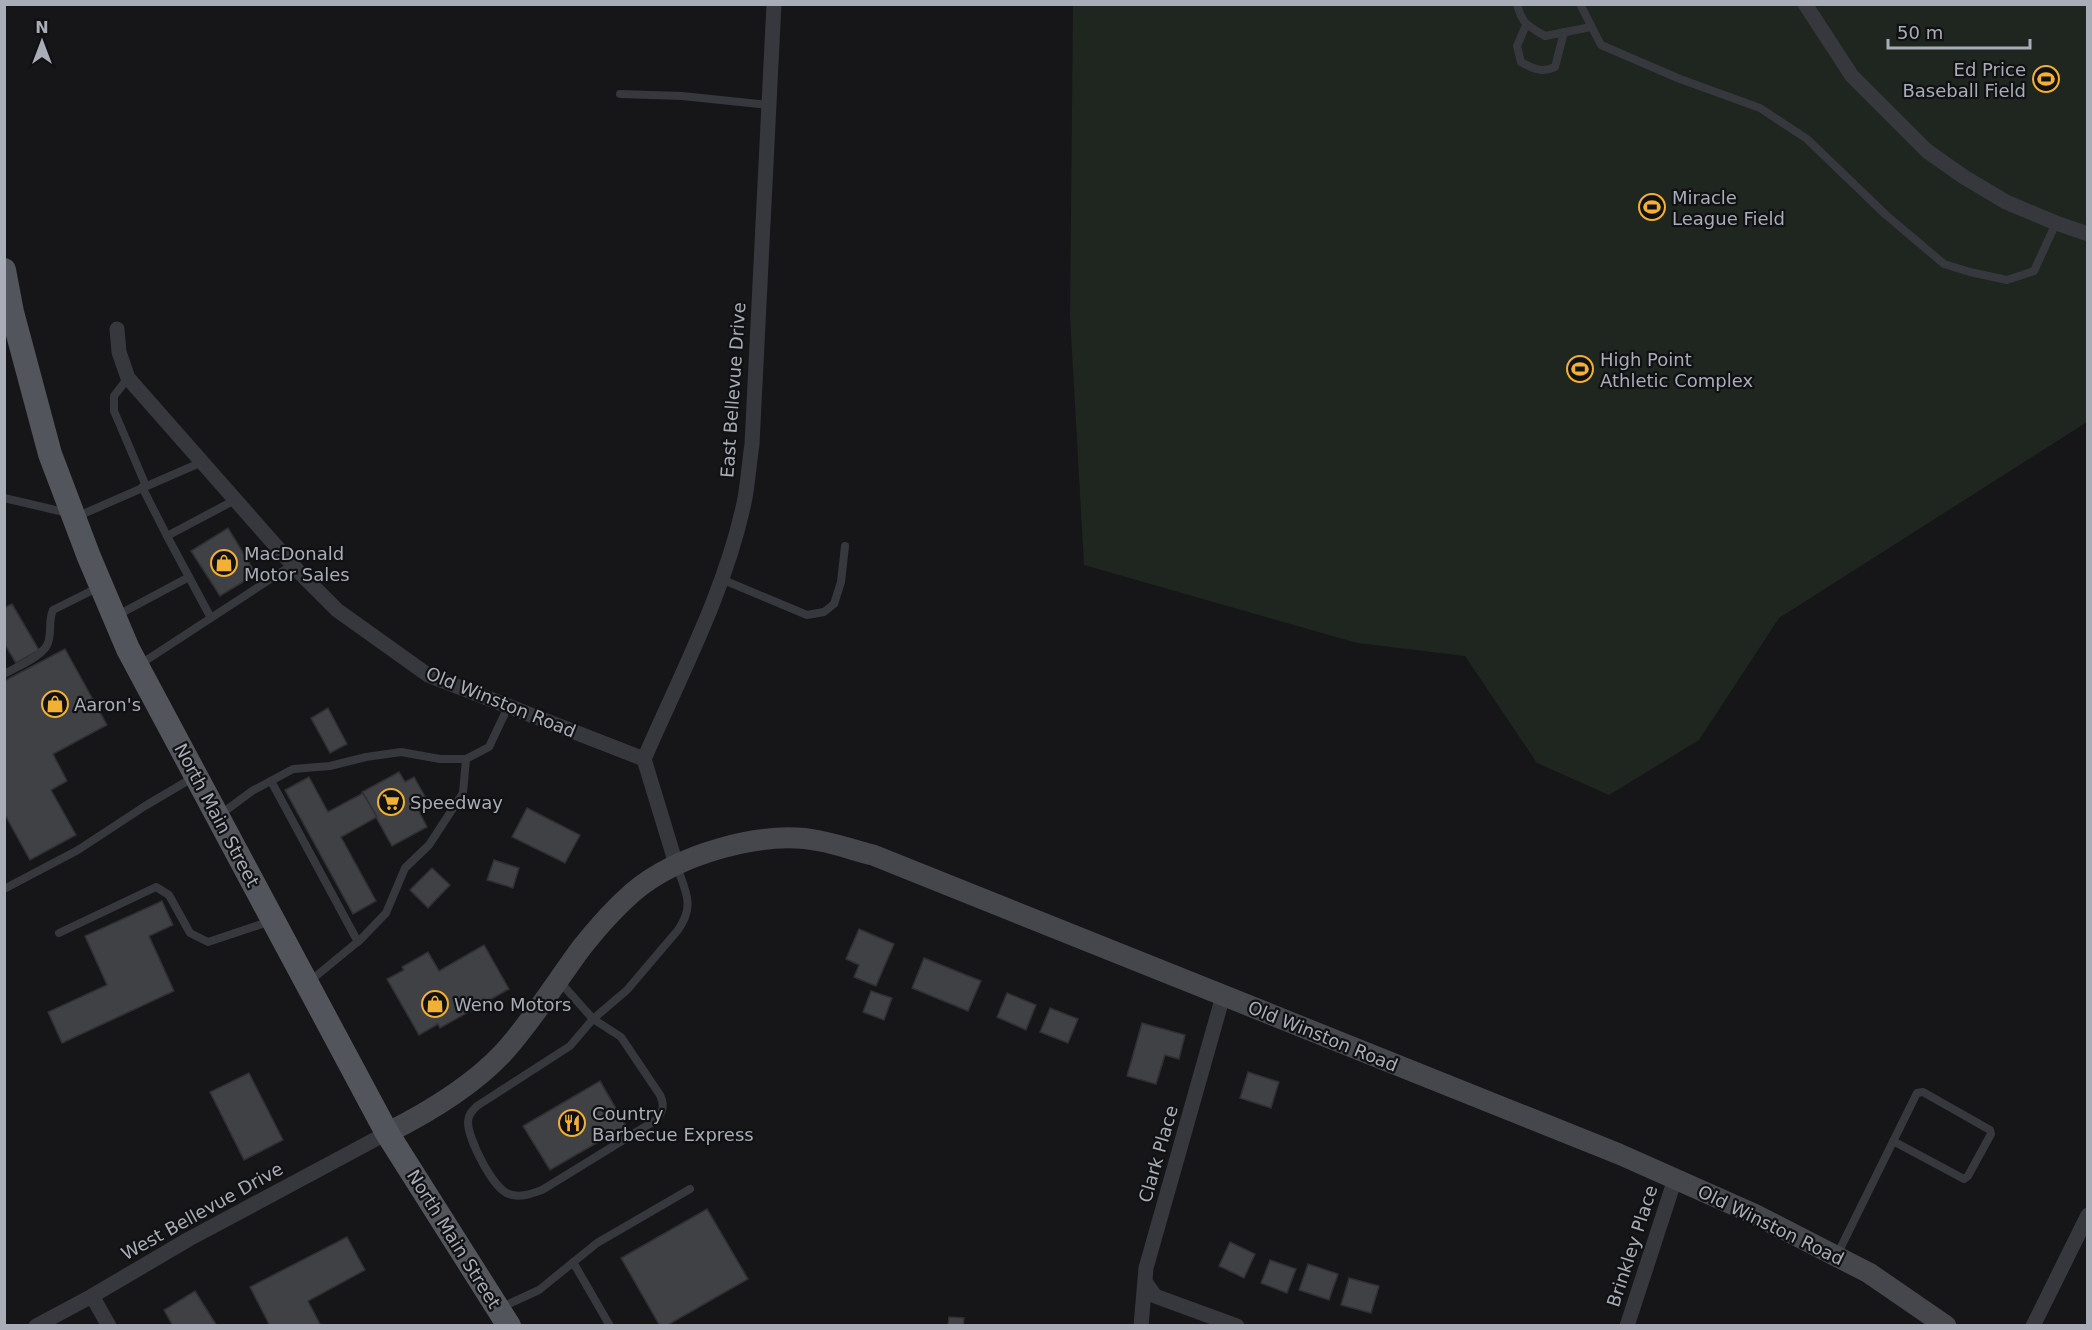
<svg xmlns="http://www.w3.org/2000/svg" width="2092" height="1330" viewBox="0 0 2092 1330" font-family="'DejaVu Sans',sans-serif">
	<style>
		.green { fill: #1e261f }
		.building { fill: #404145; stroke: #303034; stroke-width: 1.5 }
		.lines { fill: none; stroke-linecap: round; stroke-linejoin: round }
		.lane { stroke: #37383d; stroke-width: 8 }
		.street { stroke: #37383d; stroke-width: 15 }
		.secondary { stroke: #45474d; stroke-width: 21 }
		.primary { stroke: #53555c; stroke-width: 24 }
		.labels { text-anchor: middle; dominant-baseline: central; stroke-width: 4.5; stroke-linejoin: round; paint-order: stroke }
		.poi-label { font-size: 18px; fill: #a8adb8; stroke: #111113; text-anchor: start }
		.street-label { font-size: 18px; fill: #a8adb8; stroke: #111113 }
	</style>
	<rect width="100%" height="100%" fill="#161618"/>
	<path class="green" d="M1073 5H2087V422L1779 618 1699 740 1609 795 1537 763 1465 656 1357 643 1084 565 1070 316Z"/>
	<g class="building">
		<path d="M228 528 256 574 220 596 191 551Z"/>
		<path d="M12 604 39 650 16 663 4 643V608Z"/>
		<path d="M65 649 107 725 53 754 67 781 51 790 76 835 30 860 4 813V681Z"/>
		<path d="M328 708 347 744 330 753 311 718Z"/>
		<path d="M399 772 405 782 414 777 428 802 417 807 427 827 392 846 362 792Z"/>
		<path d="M309 777 328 812 363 793 377 817 341 837 376 901 353 914 285 790Z"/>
		<path d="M527 808 580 835 565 863 512 837Z"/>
		<path d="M494 860 519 868 513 888 487 880Z"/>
		<path d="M432 868 450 885 428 908 410 890Z"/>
		<path d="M162 901 173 925 149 936 174 991 62 1043 48 1012 107 985 85 936Z"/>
		<path d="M859 929 894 944 876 986 854 977 859 965 846 959Z"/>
		<path d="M484 945 509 989 440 1028 438 1024 419 1035 387 979 404 970 402 967 428 952 439 971Z"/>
		<path d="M924 958 981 981 968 1011 912 988Z"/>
		<path d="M871 991 892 998 884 1020 863 1012Z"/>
		<path d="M1007 993 1036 1005 1026 1030 997 1017Z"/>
		<path d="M1050 1008 1078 1019 1068 1043 1040 1032Z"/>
		<path d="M1142 1023 1185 1035 1179 1059 1165 1055 1156 1084 1127 1076Z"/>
		<path d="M1248 1072 1279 1082 1271 1108 1240 1098Z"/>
		<path d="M249 1073 283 1140 244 1160 210 1092Z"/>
		<path d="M600 1081 626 1126 550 1170 523 1126Z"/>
		<path d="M707 1209 748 1279 666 1326H660L621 1258Z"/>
		<path d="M347 1237 365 1270 308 1301 321 1326H270L250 1287Z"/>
		<path d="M1230 1242 1255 1254 1244 1278 1219 1266Z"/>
		<path d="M1270 1260 1296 1269 1287 1293 1261 1283Z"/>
		<path d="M1308 1264 1338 1274 1329 1300 1299 1290Z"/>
		<path d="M1349 1278 1379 1286 1371 1313 1341 1305Z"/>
		<path d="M195 1291 217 1326H173L164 1310Z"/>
		<path d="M949 1317 964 1318 963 1326H948Z"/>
	</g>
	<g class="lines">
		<g class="lane">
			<path d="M1517 4C1522 24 1528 26 1545 36L1591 27"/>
			<path d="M1580 4 1601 45 1680 79 1760 108 1807 139 1886 215 1944 264 1970 272 2007 280 2034 271 2056 223"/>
			<path d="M1526 25 1517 46 1521 62C1533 69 1542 73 1555 67L1564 32"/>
			<path d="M620 94 682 96 769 105"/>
			<path d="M128 378 114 396V411L146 486"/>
			<path d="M142 487 167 536 235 500"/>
			<path d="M4 498 68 513"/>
			<path d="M76 517 202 462"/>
			<path d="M167 536 211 618"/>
			<path d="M721 579 807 615 824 612 834 604 841 582 845 546"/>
			<path d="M116 616 189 577"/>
			<path d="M139 665 292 565"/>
			<path d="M4 674C16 667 44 656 48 643 52 632 48 621 53 610L97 588"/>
			<path d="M271 781 358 942"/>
			<path d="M221 814 252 791 293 769 330 766 366 757 401 752 440 759H466L489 747 508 707"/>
			<path d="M4 889 78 850 145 806 194 777"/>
			<path d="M59 933 156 887 169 895 190 933 208 942 271 921"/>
			<path d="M310 981 361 939 386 913 405 868 429 845 463 793 466 759"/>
			<path d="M560 982 593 1019 621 1037 660 1095C665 1106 663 1111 656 1120L542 1190C531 1194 520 1198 509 1194 493 1189 468 1139 468 1122 468 1115 472 1111 477 1106L570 1046 593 1019 627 990 678 930C695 906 686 892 677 867"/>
			<path d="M1837 1255 1917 1093 1923 1092 1990 1130 1991 1134 1968 1176 1964 1179 1893 1141"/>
			<path d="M573 1262 610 1326"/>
			<path d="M502 1307 539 1290 597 1243 690 1189"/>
		</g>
		<g class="street">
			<path d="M1805 4 1852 76 1927 151 1964 177 2006 202 2056 223 2088 234"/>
			<path d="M117 329 119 352 128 378 298 571 337 610 428 675 644 759 676 864"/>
			<path d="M644 759C680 676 725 592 744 503 748 484 749 464 752 444L774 4"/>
			<path d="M1146 1283 1155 1296 1237 1326"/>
			<path d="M92 1296 109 1326"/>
			<path d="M36 1326 92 1296 189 1239 387 1133"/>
			<path d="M1141 1326 1146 1268 1223 996"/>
			<path d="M1627 1326 1675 1179"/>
			<path d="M2033 1326 2088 1215"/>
		</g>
		<path class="secondary" d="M387 1133C427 1113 472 1086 503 1053 533 1020 556 982 582 947 597 928 614 909 632 893 676 855 762 829 820 841 838 844 855 851 873 855L1619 1154 1754 1214 1869 1273 1946 1326"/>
		<path class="primary" d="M4 270 12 312 50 454 89 557 128 649 387 1133 509 1326"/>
	</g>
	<defs>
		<symbol id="stadium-ring" viewBox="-11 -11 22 22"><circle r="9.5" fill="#111113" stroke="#f2b134" stroke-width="1.5"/><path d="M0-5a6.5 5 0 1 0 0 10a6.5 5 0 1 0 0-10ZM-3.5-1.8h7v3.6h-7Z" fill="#f2b134"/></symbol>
		<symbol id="shop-ring" viewBox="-11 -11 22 22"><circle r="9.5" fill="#111113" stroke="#f2b134" stroke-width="1.5"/><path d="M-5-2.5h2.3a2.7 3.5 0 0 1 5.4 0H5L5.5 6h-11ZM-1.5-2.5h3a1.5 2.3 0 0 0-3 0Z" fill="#f2b134"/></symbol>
		<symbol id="supermarket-ring" viewBox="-11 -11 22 22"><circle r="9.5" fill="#111113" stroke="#f2b134" stroke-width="1.5"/><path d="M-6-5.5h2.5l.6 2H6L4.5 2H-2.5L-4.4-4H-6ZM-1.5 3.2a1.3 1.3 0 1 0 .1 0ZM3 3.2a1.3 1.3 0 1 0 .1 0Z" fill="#f2b134"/></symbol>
		<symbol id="restaurant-ring" viewBox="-11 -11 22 22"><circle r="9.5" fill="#111113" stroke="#f2b134" stroke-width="1.5"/><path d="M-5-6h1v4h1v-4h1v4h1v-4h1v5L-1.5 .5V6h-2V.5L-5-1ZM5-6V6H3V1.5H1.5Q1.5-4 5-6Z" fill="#f2b134"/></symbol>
	</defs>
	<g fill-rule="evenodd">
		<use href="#stadium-ring" x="2031" y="64" width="30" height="30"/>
		<use href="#stadium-ring" x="1637" y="192" width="30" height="30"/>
		<use href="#stadium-ring" x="1565" y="354" width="30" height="30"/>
		<use href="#shop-ring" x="209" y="548" width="30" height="30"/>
		<use href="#shop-ring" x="40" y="689" width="30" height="30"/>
		<use href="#supermarket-ring" x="376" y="787" width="30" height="30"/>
		<use href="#shop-ring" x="420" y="989" width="30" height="30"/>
		<use href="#restaurant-ring" x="557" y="1108" width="30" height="30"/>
	</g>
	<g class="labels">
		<g class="poi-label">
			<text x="2026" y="69" text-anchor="end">Ed Price<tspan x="2026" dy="21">Baseball Field</tspan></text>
			<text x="1672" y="197">Miracle<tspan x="1672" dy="21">League Field</tspan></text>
			<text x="1600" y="359">High Point<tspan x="1600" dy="21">Athletic Complex</tspan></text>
			<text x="244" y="553">MacDonald<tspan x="244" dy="21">Motor Sales</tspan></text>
			<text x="74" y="704">Aaron's</text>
			<text x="410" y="802">Speedway</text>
			<text x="454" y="1004">Weno Motors</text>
			<text x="592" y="1113">Country<tspan x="592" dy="21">Barbecue Express</tspan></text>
		</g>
		<g class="street-label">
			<text transform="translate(733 390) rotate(-86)">East Bellevue Drive</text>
			<text transform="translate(501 702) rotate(22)">Old Winston Road</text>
			<text transform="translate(217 815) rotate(62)">North Main Street</text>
			<text transform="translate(1323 1036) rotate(22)">Old Winston Road</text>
			<text transform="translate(1158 1154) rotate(-74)">Clark Place</text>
			<text transform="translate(202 1211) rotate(-29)">West Bellevue Drive</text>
			<text transform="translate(1771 1225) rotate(26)">Old Winston Road</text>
			<text transform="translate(454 1239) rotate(58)">North Main Street</text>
			<text transform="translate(1632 1246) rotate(-72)">Brinkley Place</text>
		</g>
	</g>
	<rect width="2092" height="1330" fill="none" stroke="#a8adb8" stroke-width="12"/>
	<g transform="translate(42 42)" stroke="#111113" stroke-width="4.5" paint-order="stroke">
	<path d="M0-4.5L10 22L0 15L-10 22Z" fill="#a8adb8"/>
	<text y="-9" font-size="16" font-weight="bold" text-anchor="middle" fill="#a8adb8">N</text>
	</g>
	<path d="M1888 39v9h142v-9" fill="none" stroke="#a8adb8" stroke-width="3"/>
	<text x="1897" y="39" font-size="18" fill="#a8adb8" stroke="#111113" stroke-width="4.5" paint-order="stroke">50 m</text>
</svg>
